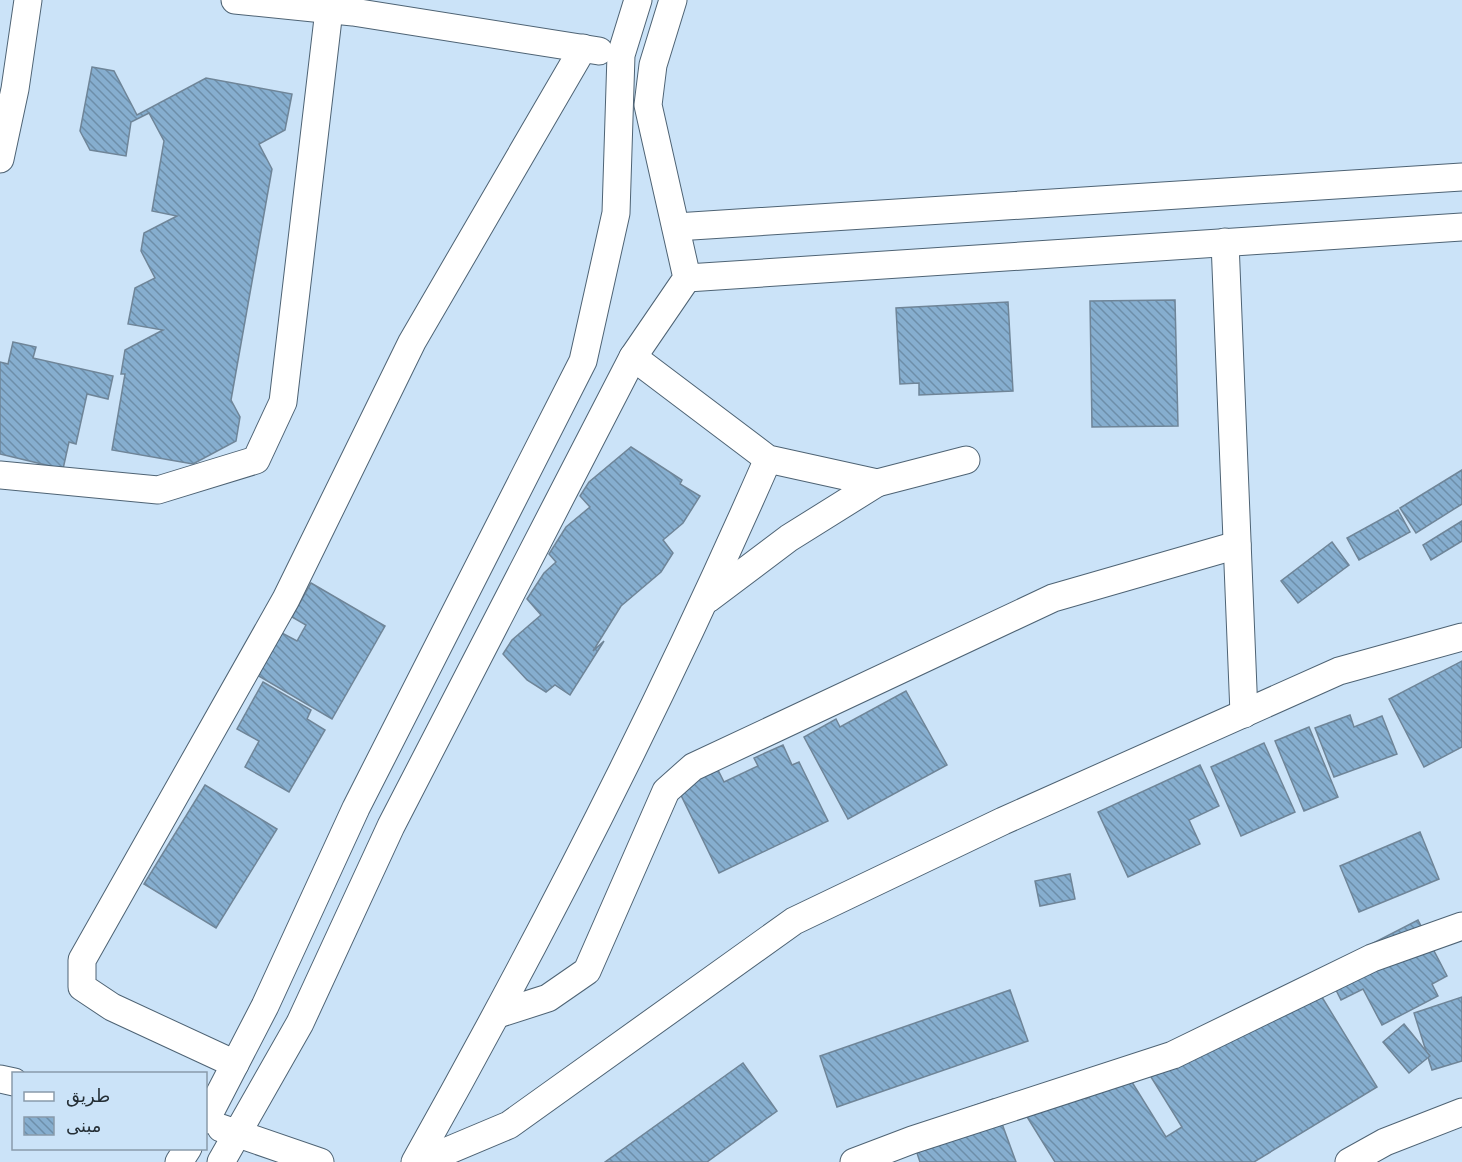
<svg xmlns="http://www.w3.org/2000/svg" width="1462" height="1162" viewBox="0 0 1462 1162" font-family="'DejaVu Sans','Noto Sans Arabic',sans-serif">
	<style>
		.building { fill: url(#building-back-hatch); stroke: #6f8598; stroke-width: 1.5 }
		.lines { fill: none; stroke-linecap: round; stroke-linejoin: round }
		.street-casing { stroke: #4e6374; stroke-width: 29 }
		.street { stroke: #fff; stroke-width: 27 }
	</style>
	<defs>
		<pattern id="building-back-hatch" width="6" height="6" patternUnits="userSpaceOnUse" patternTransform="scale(1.5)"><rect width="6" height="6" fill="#86aecf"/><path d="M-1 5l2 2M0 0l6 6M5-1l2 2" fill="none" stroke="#6d8ea9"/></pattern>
	</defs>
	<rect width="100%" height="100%" fill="#cbe3f8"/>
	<g class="building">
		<path d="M92 67 114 71 137 115 206 78 292 94 285 130 259 144 272 169 231 400 240 417 236 441 193 464 112 450 125 374H121L125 350 163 330 128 324 135 288 155 278 141 251 144 233 177 216 152 211 164 141 149 113 131 122 126 156 90 150 80 131Z"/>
		<path d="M1175 300 1178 426 1092 427 1090 301Z"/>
		<path d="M1008 302 1013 391 919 395V383L900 384 896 308Z"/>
		<path d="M13 342 36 347 33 358 113 376 108 399 87 394 76 444 69 442 63 469 0 454V362L8 364Z"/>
		<path d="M631 447 682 480 680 484 700 496 683 523 663 540 673 553 661 572 621 606 593 651 604 641 570 695 555 685 546 692 527 680 503 654 512 640 541 615 527 599 544 573 556 562 549 554 566 527 590 507 580 496 589 482Z"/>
		<path d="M1462 470V504L1416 533 1400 508Z"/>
		<path d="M1398 510 1410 532 1359 560 1347 538Z"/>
		<path d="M1462 521V541L1431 560 1423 545Z"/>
		<path d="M1332 542 1349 565 1298 603 1281 581Z"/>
		<path d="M311 583 385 626 332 719 257 675 282 633 297 641 306 625 292 617Z"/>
		<path d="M1462 661V747L1424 767 1389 699Z"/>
		<path d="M263 682 311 710 307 719 325 730 289 792 245 767 259 741 237 729Z"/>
		<path d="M906 691 947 765 848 819 804 737 836 719 840 727Z"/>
		<path d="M1350 715 1354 727 1382 716 1397 754 1334 777 1315 728Z"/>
		<path d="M1309 727 1338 797 1304 811 1275 741Z"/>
		<path d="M1264 743 1295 812 1241 836 1211 767Z"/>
		<path d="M783 745 792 765 799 762 828 821 719 873 676 785 716 766 724 782 758 766 754 758Z"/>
		<path d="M1200 765 1219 806 1189 820 1200 844 1128 877 1098 812Z"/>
		<path d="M205 785 277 829 216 928 144 884Z"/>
		<path d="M1420 832 1439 879 1359 912 1340 866Z"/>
		<path d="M1070 874 1075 899 1040 906 1035 881Z"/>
		<path d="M1418 920 1447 976 1432 984 1438 996 1382 1025 1363 989 1341 1000 1333 984 1346 957Z"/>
		<path d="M1317 989 1377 1087 1254 1162H1055L1024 1112 1074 1081 1086 1099 1127 1074 1166 1137 1182 1127 1151 1077 1250 1015Z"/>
		<path d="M1010 990 1028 1041 837 1107 820 1056Z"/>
		<path d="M1462 997V1061L1432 1070 1414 1013Z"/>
		<path d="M1404 1024 1430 1056 1409 1073 1383 1042Z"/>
		<path d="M743 1063 777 1111 707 1162H605Z"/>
		<path d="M993 1099 1016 1162H920L909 1129Z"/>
	</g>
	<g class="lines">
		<defs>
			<g id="street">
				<path d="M235 0 353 12 599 51"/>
				<path d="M0 159 15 89 28 0"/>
				<path d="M676 227 1462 177"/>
				<path d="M1225 242 1244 714"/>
				<path d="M687 278 1462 227"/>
				<path d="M633 357 768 459 877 483 966 460"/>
				<path d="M0 475 158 490 256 460 283 402 329 10"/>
				<path d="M708 599 789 538 877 483"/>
				<path d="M498 1014 548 998 587 971 666 791 693 767 1053 598 1237 545"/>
				<path d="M235 1064 112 1007 82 987V960L286 599 412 342 583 48"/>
				<path d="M0 1079 14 1082"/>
				<path d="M206 1120 265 1006 356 808 583 361 616 213 621 55 638 0"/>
				<path d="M221 1128 320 1162"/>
				<path d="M179 1162 188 1148"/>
				<path d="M221 1162 300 1023 391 826 633 357 687 278 648 105 653 65 673 0"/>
				<path d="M415 1162C543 934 663 699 768 459"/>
				<path d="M421 1162 509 1125 794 921 1003 821 1339 671 1462 637"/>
				<path d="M854 1162 912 1140 1173 1055 1372 958 1462 926"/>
				<path d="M1349 1162 1385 1142 1462 1112"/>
			</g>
		</defs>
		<use href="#street" class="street-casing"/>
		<use href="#street" class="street"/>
	</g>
	<rect x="12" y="1072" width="195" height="78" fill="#cbe3f8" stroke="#899baa" stroke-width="1.5"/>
	<rect x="24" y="1092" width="30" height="9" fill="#ffffff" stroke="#899baa" stroke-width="1.5"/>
	<text x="66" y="1102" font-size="18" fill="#252f36">طريق</text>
	<rect x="24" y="1117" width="30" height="18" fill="url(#building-back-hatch)" stroke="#899baa" stroke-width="1.5"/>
	<text x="66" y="1132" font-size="18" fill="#252f36">مبنى</text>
</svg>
